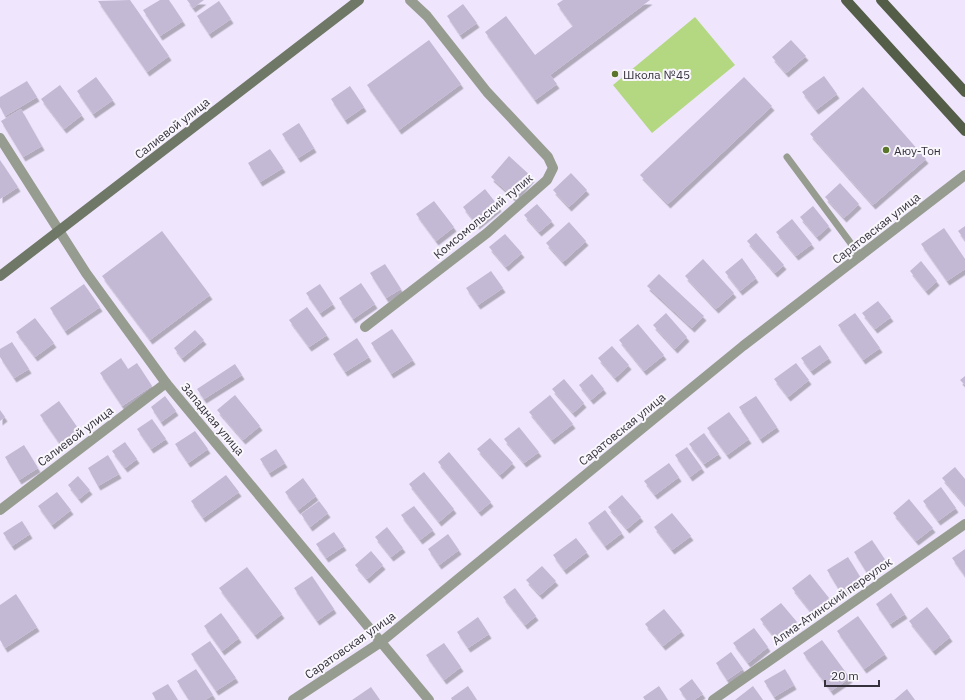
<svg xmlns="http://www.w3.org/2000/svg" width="965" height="700" viewBox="0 0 965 700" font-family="'IBM Plex Sans',sans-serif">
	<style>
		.green { fill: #b3d881 }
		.building { fill: #c4b9d5; filter: url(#shadow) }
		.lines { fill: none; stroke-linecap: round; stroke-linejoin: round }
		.service { stroke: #979c91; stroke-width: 7 }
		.minor { stroke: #979c91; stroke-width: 10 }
		.secondary { stroke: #6f7766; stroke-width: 10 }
		.primary { stroke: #535d48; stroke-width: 10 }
		.poi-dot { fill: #59762b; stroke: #f9f6fc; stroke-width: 1.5 }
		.labels { text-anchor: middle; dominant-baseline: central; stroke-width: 4; stroke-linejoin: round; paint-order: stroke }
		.poi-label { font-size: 12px; fill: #36323d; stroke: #f9f6fc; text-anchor: start }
		.street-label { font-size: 12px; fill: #36323d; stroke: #f9f6fc }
	</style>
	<defs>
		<filter id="shadow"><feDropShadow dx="2.5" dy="4.5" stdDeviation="0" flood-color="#0004"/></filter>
	</defs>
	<rect width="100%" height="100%" fill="#efe6fd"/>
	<path class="green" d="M695 17 735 65 652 133 613 85Z"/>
	<g class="building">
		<path d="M130 0 169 56 147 72 98 1Z"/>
		<path d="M160 0H169L183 21 160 36 143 10Z"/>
		<path d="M187 0H204L193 8Z"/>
		<path d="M563 0H650L550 75 557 84 535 100 485 32 506 16 535 55 573 26 557 4Z"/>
		<path d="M219 1 231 19 209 34 197 16Z"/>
		<path d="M463 4 477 23 460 35 447 16Z"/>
		<path d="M429 40 461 84 399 130 367 85Z"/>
		<path d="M791 40 806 56 786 73 772 57Z"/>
		<path d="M824 76 837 94 816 110 802 92Z"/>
		<path d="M96 77 113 100 93 114 77 91Z"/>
		<path d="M744 77 772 106 668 204 640 175Z"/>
		<path d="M27 81 37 97 5 116 0 107V97Z"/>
		<path d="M60 85 82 115 64 129 41 99Z"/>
		<path d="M350 86 364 107 345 120 331 99Z"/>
		<path d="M863 87 926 159 873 205 810 134Z"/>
		<path d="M21 109 42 146 23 157 1 121Z"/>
		<path d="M299 123 314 148 298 158 282 134Z"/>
		<path d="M270 149 283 168 260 182 248 163Z"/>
		<path d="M509 156 532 177 514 198 491 177Z"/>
		<path d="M0 160 18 187 0 199Z"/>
		<path d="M571 173 587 190 569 207 553 190Z"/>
		<path d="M840 183 859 204 844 218 825 197Z"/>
		<path d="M485 189 499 207 477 225 463 207Z"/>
		<path d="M434 201 454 227 436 241 416 214Z"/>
		<path d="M537 204 552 221 539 232 524 215Z"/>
		<path d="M813 206 829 226 817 237 800 217Z"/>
		<path d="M792 219 812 244 796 256 776 232Z"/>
		<path d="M569 222 586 241 563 262 546 243Z"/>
		<path d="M965 226V240L958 231Z"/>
		<path d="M944 228 965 259V269L947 281 921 244Z"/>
		<path d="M162 231 210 295 150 340 102 276Z"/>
		<path d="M756 233 784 265 775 273 747 241Z"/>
		<path d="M505 234 522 253 506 267 489 247Z"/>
		<path d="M742 258 756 278 740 291 725 272Z"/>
		<path d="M703 259 734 293 716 309 685 276Z"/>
		<path d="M921 261 937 281 926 291 910 271Z"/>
		<path d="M385 264 401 289 386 298 370 273Z"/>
		<path d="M491 271 503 288 478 305 466 288Z"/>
		<path d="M659 274 704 316 692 328 647 286Z"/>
		<path d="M361 283 375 304 353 319 339 298Z"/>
		<path d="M84 284 100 307 65 331 50 308Z"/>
		<path d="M320 284 333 304 320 313 306 293Z"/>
		<path d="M878 301 891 317 875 329 862 313Z"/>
		<path d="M307 307 327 335 309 347 289 320Z"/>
		<path d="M666 313 687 337 675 349 653 325Z"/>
		<path d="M855 313 880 348 863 360 838 325Z"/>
		<path d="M35 318 54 343 35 357 16 332Z"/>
		<path d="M638 324 664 355 644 371 619 340Z"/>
		<path d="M392 329 413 360 391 374 371 343Z"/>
		<path d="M195 330 204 340 182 358 174 348Z"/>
		<path d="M357 338 369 357 345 372 333 354Z"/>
		<path d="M12 342 29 369 14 378 0 357V349Z"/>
		<path d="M820 345 829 358 811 371 801 358Z"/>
		<path d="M612 346 629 365 615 378 598 358Z"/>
		<path d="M121 358 128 369 137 363 152 386 122 406 100 373Z"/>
		<path d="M796 363 809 380 788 397 774 379Z"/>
		<path d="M235 364 242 375 204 399 197 389Z"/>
		<path d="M592 374 604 389 591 400 579 385Z"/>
		<path d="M965 376V385L960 380Z"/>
		<path d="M564 379 584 403 573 413 552 389Z"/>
		<path d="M235 395 260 426 243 440 217 410Z"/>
		<path d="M550 395 573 424 552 440 529 412Z"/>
		<path d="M165 396 176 411 161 422 151 407Z"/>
		<path d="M756 396 777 427 760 439 739 407Z"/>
		<path d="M59 401 80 431 60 444 40 415Z"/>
		<path d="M0 410 5 417 0 421Z"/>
		<path d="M729 412 749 439 727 455 707 428Z"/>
		<path d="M152 419 166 439 151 449 137 429Z"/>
		<path d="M519 427 539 452 524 463 504 439Z"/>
		<path d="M195 431 208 449 188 463 175 444Z"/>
		<path d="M704 433 719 454 704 464 689 444Z"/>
		<path d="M490 438 513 463 500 475 477 449Z"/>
		<path d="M125 442 137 459 125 468 112 451Z"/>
		<path d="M24 445 38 468 19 480 5 457Z"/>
		<path d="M687 447 702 468 690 477 675 455Z"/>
		<path d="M276 449 285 463 269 473 260 459Z"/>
		<path d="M449 452 491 502 479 512 438 462Z"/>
		<path d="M108 455 119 474 98 486 88 468Z"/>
		<path d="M669 463 679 477 655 495 644 481Z"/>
		<path d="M955 467 965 479V505L942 478Z"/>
		<path d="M424 472 454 509 439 522 409 484Z"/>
		<path d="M226 475 239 492 203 518 191 501Z"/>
		<path d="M78 476 90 490 79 499 68 485Z"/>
		<path d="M303 478 316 496 298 510 285 492Z"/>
		<path d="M941 487 956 508 938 521 923 501Z"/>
		<path d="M57 492 71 510 52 525 38 506Z"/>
		<path d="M622 495 641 517 627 529 608 507Z"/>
		<path d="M909 499 933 528 916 541 893 513Z"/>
		<path d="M319 501 328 513 310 527 301 514Z"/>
		<path d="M414 506 433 530 420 540 401 515Z"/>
		<path d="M605 510 622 533 605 546 588 523Z"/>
		<path d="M672 513 691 536 672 550 654 527Z"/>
		<path d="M22 521 30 534 12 546 3 533Z"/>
		<path d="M387 527 403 548 391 557 375 537Z"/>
		<path d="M334 532 344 546 326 558 316 544Z"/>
		<path d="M448 534 459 550 439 565 428 549Z"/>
		<path d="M576 538 587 552 564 570 553 555Z"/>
		<path d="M872 540 886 561 867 573 854 552Z"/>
		<path d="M965 549V576L952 558Z"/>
		<path d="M371 551 383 565 367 579 355 565Z"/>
		<path d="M848 557 862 580 841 593 827 570Z"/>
		<path d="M542 566 556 581 540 595 526 580Z"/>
		<path d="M247 567 282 614 255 635 219 588Z"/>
		<path d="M810 574 829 598 811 612 792 588Z"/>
		<path d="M312 576 334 609 317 621 294 588Z"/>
		<path d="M515 588 536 616 525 625 503 597Z"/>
		<path d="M891 593 905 614 890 624 876 604Z"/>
		<path d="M16 594 37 627 5 648 0 640V605Z"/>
		<path d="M781 603 797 622 776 639 760 619Z"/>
		<path d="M927 607 950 637 933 651 909 621Z"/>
		<path d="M664 609 682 631 663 646 645 624Z"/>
		<path d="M221 613 239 638 222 651 204 626Z"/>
		<path d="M858 616 885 654 864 669 837 631Z"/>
		<path d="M478 617 489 634 468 648 457 632Z"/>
		<path d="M754 628 768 647 748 663 733 643Z"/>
		<path d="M822 640 850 678 831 691 803 653Z"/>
		<path d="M210 641 236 678 216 691 191 654Z"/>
		<path d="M444 643 461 667 444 680 426 655Z"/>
		<path d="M731 652 743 669 727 680 716 663Z"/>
		<path d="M196 669 213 695 205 700H189L177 681Z"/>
		<path d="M785 669 794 685 774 697 764 681Z"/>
		<path d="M692 679 703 694 694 700H687L679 689Z"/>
		<path d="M168 684 178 700H156L152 693Z"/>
		<path d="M468 686 477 700H452L451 698Z"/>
		<path d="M659 686 668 700H645L643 697Z"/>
		<path d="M753 686 763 700H735Z"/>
		<path d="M371 687 380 700H352Z"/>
		<path d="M907 689 915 700H894Z"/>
	</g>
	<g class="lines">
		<path class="service" d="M787 157 861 257"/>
		<g class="minor">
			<path d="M0 138 86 273 166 383 429 700"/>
			<path d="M365 327 487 233 547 180 553 168 548 157 487 92 427 16 410 0"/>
			<path d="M0 510 166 383"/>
			<path d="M293 700 381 642 743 346 965 175"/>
			<path d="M713 700 965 524"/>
		</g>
		<path class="secondary" d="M0 276 359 0"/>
		<g class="primary">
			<path d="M846 0 965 131"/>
			<path d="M881 0 965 92"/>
		</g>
	</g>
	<g class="poi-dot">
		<circle cx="615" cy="74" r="4"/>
		<circle cx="886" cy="150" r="4"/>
	</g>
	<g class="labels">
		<g class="poi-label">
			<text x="623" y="74">Школа №45</text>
			<text x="894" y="150">Аюу-Тон</text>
		</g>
		<g class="street-label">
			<text transform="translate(172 128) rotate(-38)">Салиевой улица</text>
			<text transform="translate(483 216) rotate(-40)">Комсомольский тупик</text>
			<text transform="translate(876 228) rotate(-38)">Саратовская улица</text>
			<text transform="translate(213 419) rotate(50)">Западная улица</text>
			<text transform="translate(622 429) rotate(-39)">Саратовская улица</text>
			<text transform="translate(75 436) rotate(-37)">Салиевой улица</text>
			<text transform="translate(832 601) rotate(-35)">Алма-Атинский переулок</text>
			<text transform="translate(350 645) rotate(-35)">Саратовская улица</text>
		</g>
	</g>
	<path d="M825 680v6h54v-6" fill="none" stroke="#36323d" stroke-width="2"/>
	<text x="831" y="680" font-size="12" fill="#36323d" stroke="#f9f6fc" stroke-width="3" paint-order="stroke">20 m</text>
</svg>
